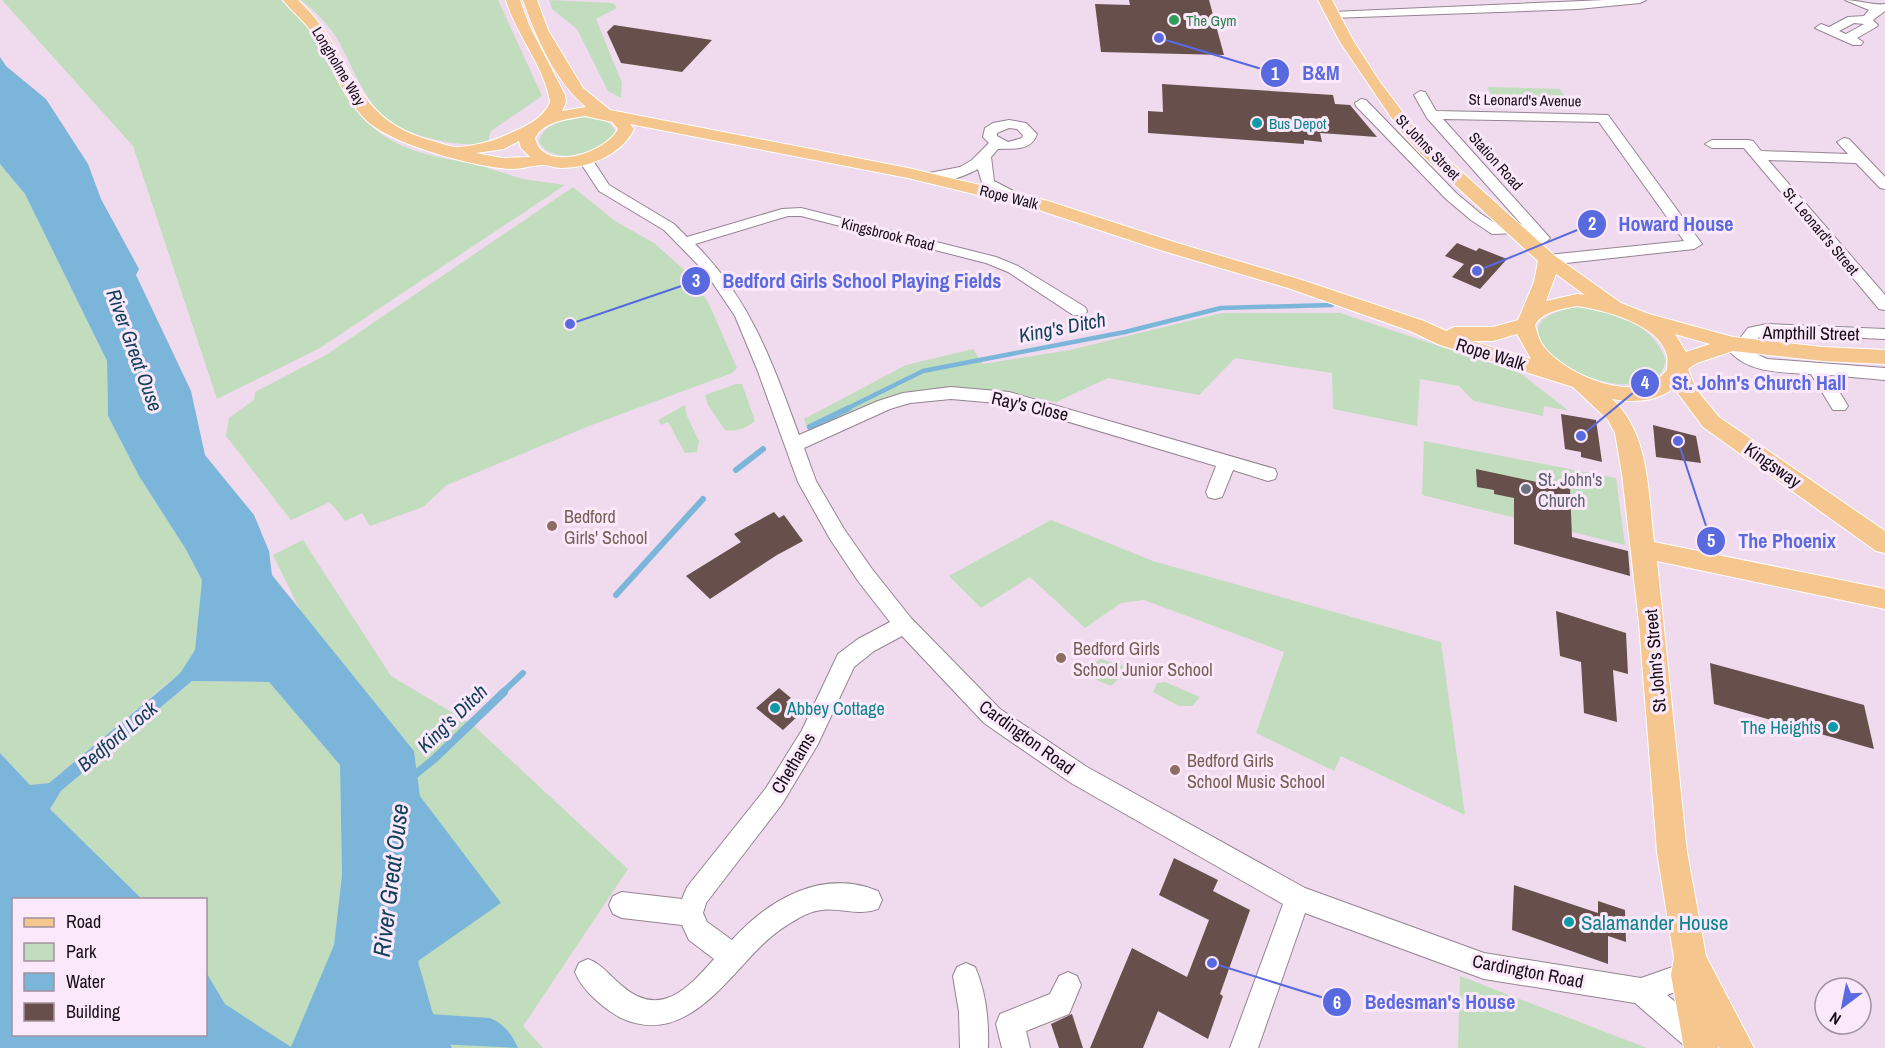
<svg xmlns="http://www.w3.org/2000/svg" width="1885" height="1048" viewBox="0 0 1885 1048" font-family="'Archivo Narrow',sans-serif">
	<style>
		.green { fill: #c1ddbd }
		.water { fill: #7bb6da; fill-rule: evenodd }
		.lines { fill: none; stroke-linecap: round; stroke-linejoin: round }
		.stream-far2 { stroke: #7bb6da; stroke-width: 4.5 }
		.stream-far1 { stroke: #7bb6da; stroke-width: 6 }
		.stream { stroke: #7bb6da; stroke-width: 8 }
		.canal { fill: #7bb6da; fill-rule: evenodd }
		.building { fill: #67504c }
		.minor-casing { stroke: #958393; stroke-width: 2 }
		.major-casing { stroke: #fff; stroke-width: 2 }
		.minor { fill: #fff; fill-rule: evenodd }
		.major { fill: #f5c68e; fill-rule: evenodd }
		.leisure-dot { fill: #2e9e5b; stroke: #fce8fb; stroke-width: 2 }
		.culture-dot { fill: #0f9aa8; stroke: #fce8fb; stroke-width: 2 }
		.worship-dot { fill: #6b7280; stroke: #fce8fb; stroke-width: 2 }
		.education-dot { fill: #8d6e63; stroke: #fce8fb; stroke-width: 2 }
		.labels { text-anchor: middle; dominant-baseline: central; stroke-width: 6; stroke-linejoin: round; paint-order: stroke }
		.far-leisure-label { font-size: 15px; fill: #27864d; stroke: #fce8fb; text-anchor: start }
		.far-street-label { font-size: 15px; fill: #160f15; stroke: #fce8fb }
		.far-culture-label { font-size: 15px; fill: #0d838f; stroke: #fce8fb; text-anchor: start }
		.street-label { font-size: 18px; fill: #160f15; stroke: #fce8fb }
		.worship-label { font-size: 18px; fill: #5b616d; stroke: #fce8fb; text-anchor: start }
		.education-label { font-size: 18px; fill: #785e54; stroke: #fce8fb; text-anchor: start }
		.culture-label { font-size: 18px; fill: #0d838f; stroke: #fce8fb; text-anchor: start }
		.water-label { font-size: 20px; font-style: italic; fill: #11415a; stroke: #fce8fb }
		.near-culture-label { font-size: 21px; fill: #0d838f; stroke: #fce8fb; text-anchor: start }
		.near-water-label { font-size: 24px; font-style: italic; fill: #11415a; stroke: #fce8fb }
		.leader { fill: none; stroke: #5969e0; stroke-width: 2 }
		.callout-dot { fill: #5969e0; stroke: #fce8fb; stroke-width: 2 }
		.mark-label { font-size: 18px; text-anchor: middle; font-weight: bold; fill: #fff }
		.callout-label { font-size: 20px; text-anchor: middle; font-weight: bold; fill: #5969e0; stroke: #fce8fb; stroke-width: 6; stroke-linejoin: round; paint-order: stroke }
	</style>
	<rect width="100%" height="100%" fill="#efdbed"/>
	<g class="green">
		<path d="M2 0H280C303 14 313 33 326 56 337 76 347 98 362 116 392 153 443 159 487 165V168L523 179 565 185 320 348 217 399 133 146Z"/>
		<path d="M301 0H498L542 96 491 131 488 142C471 146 455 144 438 140 422 137 404 132 391 122 363 102 353 65 336 37 326 22 315 11 301 0Z"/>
		<path d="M549 0 613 3 617 8 596 19 622 83 621 98 608 91 577 29 552 9Z"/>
		<path d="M1487 87 1560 89 1573 109 1498 107Z"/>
		<path d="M575 117C589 116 608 115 615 131 609 156 549 167 539 141 544 125 560 121 575 117Z"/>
		<path d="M0 164 25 194 107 361 108 416 139 476 185 548 202 580 195 651 181 672 49 783 30 785 0 753Z"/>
		<path d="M573 187 615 221 654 243 689 274 709 304 737 368 732 373 589 426 447 485 423 507 370 526 362 513 345 521 330 502 291 520 226 436 229 418 254 400 255 392 326 355Z"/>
		<path d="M1580 307C1616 312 1654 324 1666 361 1664 365 1663 371 1660 374 1654 381 1643 383 1634 384 1575 390 1484 318 1580 307Z"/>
		<path d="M1222 313H1340L1520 373 1569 411 1544 406 1543 416 1474 401 1459 386 1420 379 1417 426 1333 409 1332 373 1235 358 1199 395 1108 378 1056 402 1008 392 908 393 810 437 804 419 906 365 973 349 983 364 1070 350Z"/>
		<path d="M736 384H742L755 421C746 428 737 432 725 430L708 405 705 395Z"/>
		<path d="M685 405 687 416 699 441 697 452 685 453 668 422 661 425 658 420Z"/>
		<path d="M1424 441 1616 478 1625 545 1422 495Z"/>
		<path d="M1051 520 1153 561 1441 642 1465 815 1341 756 1334 771 1256 733 1284 652 1144 600 1121 603 1085 628 1030 577 981 608 949 576Z"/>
		<path d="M303 540 391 676 473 725 628 869 523 1026 543 1048H452L431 1011 291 1048 225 1004 206 972V900L142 899 50 809 61 791 192 681 269 682 340 765 342 875 334 945 314 993 421 967 417 961 500 903 420 796 414 751 300 610 273 555Z"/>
		<path d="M1101 659 1123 666 1122 676 1111 686 1094 679 1089 666Z"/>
		<path d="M1165 682 1200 697 1192 706H1179L1153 692 1157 683Z"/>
		<path d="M1460 976 1647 1048H1458Z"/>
	</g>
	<path class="water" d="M0 57 6 66 46 99 88 164 101 199 139 269 136 275 191 391 205 455 254 515 269 551 272 575 414 751 420 796 501 903 418 961 432 1011 452 1048H0V753L30 785 49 783 170 682 181 672 195 650 202 580 185 548 139 476 108 416 107 361 25 194 0 164ZM192 681 269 682 340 765 342 875 334 945 291 1047 225 1004 206 972V1034H14V900L142 899 50 809 61 791Z"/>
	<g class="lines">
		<path class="stream-far2" d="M846 409 923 371 1125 332 1221 308 1332 305"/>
		<g class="stream-far1">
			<path d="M810 427 849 408"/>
			<path d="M736 470 763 449"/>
			<path d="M616 595 703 499"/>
			<path d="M502 693 523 673"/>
		</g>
		<path class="stream" d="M412 777 433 760 504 692"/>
		<path class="canal" d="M414 1013 490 1018C504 1024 512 1034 518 1048L414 1043 404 1038 399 1028 404 1018Z"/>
	</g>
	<g class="building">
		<path d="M1129 0H1209L1224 55 1101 52 1095 4 1130 5Z"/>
		<path d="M614 25 712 40 682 72 621 63 607 32Z"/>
		<path d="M1162 84 1333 95 1335 104 1350 105 1377 137 1320 133 1322 142 1304 140V144L1148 133V111L1163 112Z"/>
		<path d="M1457 243 1476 251 1479 248 1507 259 1480 289 1452 277 1464 264 1445 256Z"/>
		<path d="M1561 414 1596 420 1602 462 1581 457V452L1565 449Z"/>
		<path d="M1653 425 1696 436 1701 463 1656 457Z"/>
		<path d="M1476 469 1570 489 1572 537 1628 551 1630 576 1514 544V498L1494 494V490L1477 487Z"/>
		<path d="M774 512 779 518 784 515 803 541 777 555 710 599 686 576 741 542 734 534Z"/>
		<path d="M1556 611 1626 633 1628 674 1613 670 1617 722 1584 713 1581 662 1560 656Z"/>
		<path d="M1710 663 1864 705 1874 749 1714 704Z"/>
		<path d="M779 688 791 698 786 702 800 714 783 730 756 708Z"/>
		<path d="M1174 858 1218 880 1213 891 1250 910 1220 994 1223 996 1208 1039 1158 1011 1143 1048H1090L1132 948 1187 977 1209 920 1159 895Z"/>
		<path d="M1514 885 1598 913V901L1625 910 1626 942 1608 936V964L1512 930Z"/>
		<path d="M1072 1014 1083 1048H1059L1051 1024Z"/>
	</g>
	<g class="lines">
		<defs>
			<g id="minor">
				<path d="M1605 0H1646L1640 3 1578 9 1332 18 1326 15 1332 12Z"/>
				<path d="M1845 0C1857 0 1876 6 1885 4V11L1873 20 1878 25 1876 27 1857 38 1863 42 1861 45H1853L1815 28 1821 24 1829 27 1848 17 1864 16 1869 10ZM1854 23 1864 24 1846 34 1839 31Z"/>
				<path d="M1420 91 1425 92 1436 111 1608 115 1702 244 1694 249 1548 265 1543 263 1540 260 1543 257 1548 255 1684 241 1599 122 1443 119 1550 238C1545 245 1531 247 1524 245L1521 242 1532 236 1427 118 1414 95Z"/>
				<path d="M1361 99 1366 100 1456 193 1481 214 1500 226 1519 227 1521 230 1519 233 1492 234 1471 220 1446 199 1356 106 1355 103Z"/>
				<path d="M1009 120 1026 123 1037 134C1031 152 1012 148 998 149L991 157 994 181 1023 196 1025 199 1023 202H1013L983 186 978 169C965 176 934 189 922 177L924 174 960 167 972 160 989 143 983 137 985 128 993 123ZM1009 128 1017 129 1023 135 1022 138 1008 142 997 136V133Z"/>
				<path d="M1844 138 1849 139 1885 177V189L1880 188 1856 163 1768 160 1885 295V310L1879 309 1744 148H1712L1705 144 1712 140H1748L1753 141 1761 151 1848 154 1837 142Z"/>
				<path d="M585 155 590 156 609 185 674 224 687 237 782 209 801 208 996 257 1018 266 1085 307 1087 311 1085 315H1073L1008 272 986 263 801 216H788L695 244C751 300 772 362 799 435L878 401 903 393 951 387 1009 392 1275 469 1277 474 1275 479 1268 481 1233 470 1222 497 1215 499 1208 497 1206 492 1216 466 1009 404 951 399 910 403 890 409 804 448 816 481 844 529 872 569 911 618 1000 709 1087 767 1305 888 1484 953 1641 978 1687 962 1696 966 1700 975 1696 984 1667 995 1709 1030 1713 1040 1709 1048H1687L1635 1003 1484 979 1305 913 1258 1048H1230L1283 904 1071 783 984 723 902 636 874 651 854 667 818 744 782 804 706 903 703 913 707 922 732 940C769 899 823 868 878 891L882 900 878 909C852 919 830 899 799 918 786 925 773 934 762 945 723 983 683 1048 619 1017 602 1007 582 990 575 972L579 963 588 959C602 964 610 976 621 985 659 1019 687 990 714 959L689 940 682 925 622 918 613 914 609 905 613 896 622 892 682 899 687 887 766 788 802 730 838 654 858 639 890 622 858 581 830 539 798 482 757 369 735 316 706 273 664 230 599 191 578 159Z"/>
				<path d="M1767 324 1885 329V339L1767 334 1758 338 1759 346 1757 350 1750 351 1767 359 1885 368V380L1829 375 1848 406 1845 410H1833L1811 374C1780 372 1743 374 1724 344L1726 340 1732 339 1742 345 1741 337 1748 328Z"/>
				<path d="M966 963 975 967C986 992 989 1021 988 1048H960L959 1012 953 976 957 967Z"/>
				<path d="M1068 972 1077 976 1081 985 1069 1014 1026 1031 1030 1048H1002L996 1024 1000 1014 1050 994 1059 976Z"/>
			</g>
			<path id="major" d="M283 0H298C355 52 347 119 433 141 440 143 448 146 455 147 462 148 491 142 499 138 517 130 542 122 550 102 545 67 516 35 506 0H520L529 25 565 95 566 102 562 111 586 107C555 81 536 37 523 0H537L548 30 583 88 610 110 908 168 1048 201 1174 242 1302 280 1424 321 1446 331 1454 327H1493L1518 320 1534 282 1538 261 1422 155 1399 129 1340 42 1318 0H1332L1354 42 1380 82 1411 123 1434 147 1555 256 1621 303 1649 314 1733 337 1823 347 1885 350V364L1823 361 1733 351 1697 363 1688 369 1696 389 1719 417 1885 531V553L1876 551 1703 427 1674 388C1656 402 1633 403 1612 399 1650 433 1648 494 1654 542L1885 589V609L1657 561 1687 852 1706 956 1754 1048H1719L1718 1046V1048H1684L1671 975 1674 958 1657 852 1639 623 1622 474 1615 433 1608 420 1573 387 1440 345 1410 331 1288 288 1160 250 1036 209 908 178 630 124 634 129C622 154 590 168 561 168 555 168 549 165 543 165 533 165 522 169 512 169 477 168 390 144 366 120 342 96 331 63 313 34 305 21 292 12 283 0ZM585 116 612 122 618 129C606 153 543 174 535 138 544 121 568 119 585 116ZM519 141 521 148 530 157 502 158 476 153 504 149ZM1556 274 1585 295 1577 294 1546 301ZM1577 306C1604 310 1659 324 1667 355 1668 360 1667 365 1667 370 1662 375 1656 382 1649 384 1617 396 1564 372 1544 347 1539 341 1537 332 1535 325 1543 311 1562 309 1577 306ZM1517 334 1531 359 1472 341H1493ZM1675 334 1710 344 1686 352Z"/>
		</defs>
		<use href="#minor" class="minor-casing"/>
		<use href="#major" class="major-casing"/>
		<use href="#minor" class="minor"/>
		<use href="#major" class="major"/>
	</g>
	<circle class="leisure-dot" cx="1174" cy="20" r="6"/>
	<g class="culture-dot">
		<circle cx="1257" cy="123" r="6"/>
		<circle cx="775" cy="708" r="6"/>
		<circle cx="1833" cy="727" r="6"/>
		<circle cx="1569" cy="922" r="6"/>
	</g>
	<circle class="worship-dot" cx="1526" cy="489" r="6"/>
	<g class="education-dot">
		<circle cx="552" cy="526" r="6"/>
		<circle cx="1061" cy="658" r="6"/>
		<circle cx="1175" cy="770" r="6"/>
	</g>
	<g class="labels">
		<g class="far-leisure-label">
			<text x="1186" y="20">The Gym</text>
		</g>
		<g class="far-street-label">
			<text transform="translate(339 66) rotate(59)">Longholme Way</text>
			<text transform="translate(1525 100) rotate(1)">St Leonard's Avenue</text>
			<text transform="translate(1428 147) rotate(46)">St Johns Street</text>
			<text transform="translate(1496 161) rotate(48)">Station Road</text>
			<text transform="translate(1009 197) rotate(14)">Rope Walk</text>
			<text transform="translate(1821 231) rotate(50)">St. Leonard's Street</text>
			<text transform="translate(888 234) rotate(14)">Kingsbrook Road</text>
		</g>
		<g class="far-culture-label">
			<text x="1269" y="123">Bus Depot</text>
		</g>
		<g class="street-label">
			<text transform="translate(1811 333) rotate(1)">Ampthill Street</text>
			<text transform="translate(1491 354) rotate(17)">Rope Walk</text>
			<text transform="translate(1030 406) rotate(13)">Ray's Close</text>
			<text transform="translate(1773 465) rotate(35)">Kingsway</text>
			<text transform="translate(1655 661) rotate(-95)">St John's Street</text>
			<text transform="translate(1027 737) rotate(36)">Cardington Road</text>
			<text transform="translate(793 763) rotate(-59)">Chethams</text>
			<text transform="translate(1528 971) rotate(11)">Cardington Road</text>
		</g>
		<g class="worship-label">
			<text x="1538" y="479">St. John's<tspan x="1538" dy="21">Church</tspan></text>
		</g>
		<g class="education-label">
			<text x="564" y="516">Bedford<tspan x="564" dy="21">Girls' School</tspan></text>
			<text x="1073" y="648">Bedford Girls<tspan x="1073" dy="21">School Junior School</tspan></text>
			<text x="1187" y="760">Bedford Girls<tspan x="1187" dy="21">School Music School</tspan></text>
		</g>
		<g class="culture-label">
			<text x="787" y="708">Abbey Cottage</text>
			<text x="1821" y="727" text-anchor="end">The Heights</text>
		</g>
		<g class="water-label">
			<text transform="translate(1062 327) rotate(-11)">King's Ditch</text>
			<text transform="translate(135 350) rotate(70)">River Great Ouse</text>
			<text transform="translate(452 718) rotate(-44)">King's Ditch</text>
			<text transform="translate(117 736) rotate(-40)">Bedford Lock</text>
		</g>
		<g class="near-culture-label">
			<text x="1581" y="922">Salamander House</text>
		</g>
		<g class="near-water-label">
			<text transform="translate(390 880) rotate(-83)">River Great Ouse</text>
		</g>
	</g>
	<path class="leader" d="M1159 38L1275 73M1477 271L1592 224M570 324L696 281M1581 436L1645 383M1678 441L1711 541M1212 963L1337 1002"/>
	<g class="callout-dot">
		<circle cx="1159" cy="38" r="6"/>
		<circle cx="1477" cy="271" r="6"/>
		<circle cx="570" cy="324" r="6"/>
		<circle cx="1581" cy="436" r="6"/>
		<circle cx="1678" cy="441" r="6"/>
		<circle cx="1212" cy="963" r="6"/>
		<circle cx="1275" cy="73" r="15"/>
		<circle cx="1592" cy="224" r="15"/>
		<circle cx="696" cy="281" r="15"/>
		<circle cx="1645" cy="383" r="15"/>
		<circle cx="1711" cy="541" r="15"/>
		<circle cx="1337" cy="1002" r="15"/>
	</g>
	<g class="mark-label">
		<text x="1275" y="80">1</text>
		<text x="1592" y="230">2</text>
		<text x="696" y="287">3</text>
		<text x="1645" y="389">4</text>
		<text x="1711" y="547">5</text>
		<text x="1337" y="1009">6</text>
	</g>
	<g class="callout-label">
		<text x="1321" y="80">B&amp;M</text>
		<text x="1676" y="231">Howard House</text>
		<text x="862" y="288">Bedford Girls School Playing Fields</text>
		<text x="1759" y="390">St. John's Church Hall</text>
		<text x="1787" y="548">The Phoenix</text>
		<text x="1440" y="1009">Bedesman's House</text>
	</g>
	<rect x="12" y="898" width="195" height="138" fill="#fce8fb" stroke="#a0919f" stroke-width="1.5"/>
	<rect x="24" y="918" width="30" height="9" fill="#f5c68e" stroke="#a0919f" stroke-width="1.5"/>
	<text x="66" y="928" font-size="18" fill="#160f15">Road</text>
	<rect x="24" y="943" width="30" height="18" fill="#c1ddbd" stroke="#a0919f" stroke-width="1.5"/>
	<text x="66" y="958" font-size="18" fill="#160f15">Park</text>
	<rect x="24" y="973" width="30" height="18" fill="#7bb6da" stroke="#a0919f" stroke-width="1.5"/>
	<text x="66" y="988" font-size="18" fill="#160f15">Water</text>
	<rect x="24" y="1003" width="30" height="18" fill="#67504c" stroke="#a0919f" stroke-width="1.5"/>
	<text x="66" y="1018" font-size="18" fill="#160f15">Building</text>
	<g transform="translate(1843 1006) rotate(212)"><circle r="28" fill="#fce8fb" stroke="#a0919f" stroke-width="1.5"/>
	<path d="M0-4.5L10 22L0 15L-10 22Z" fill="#5969e0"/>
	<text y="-9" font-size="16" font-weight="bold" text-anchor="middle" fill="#160f15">N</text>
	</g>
</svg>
